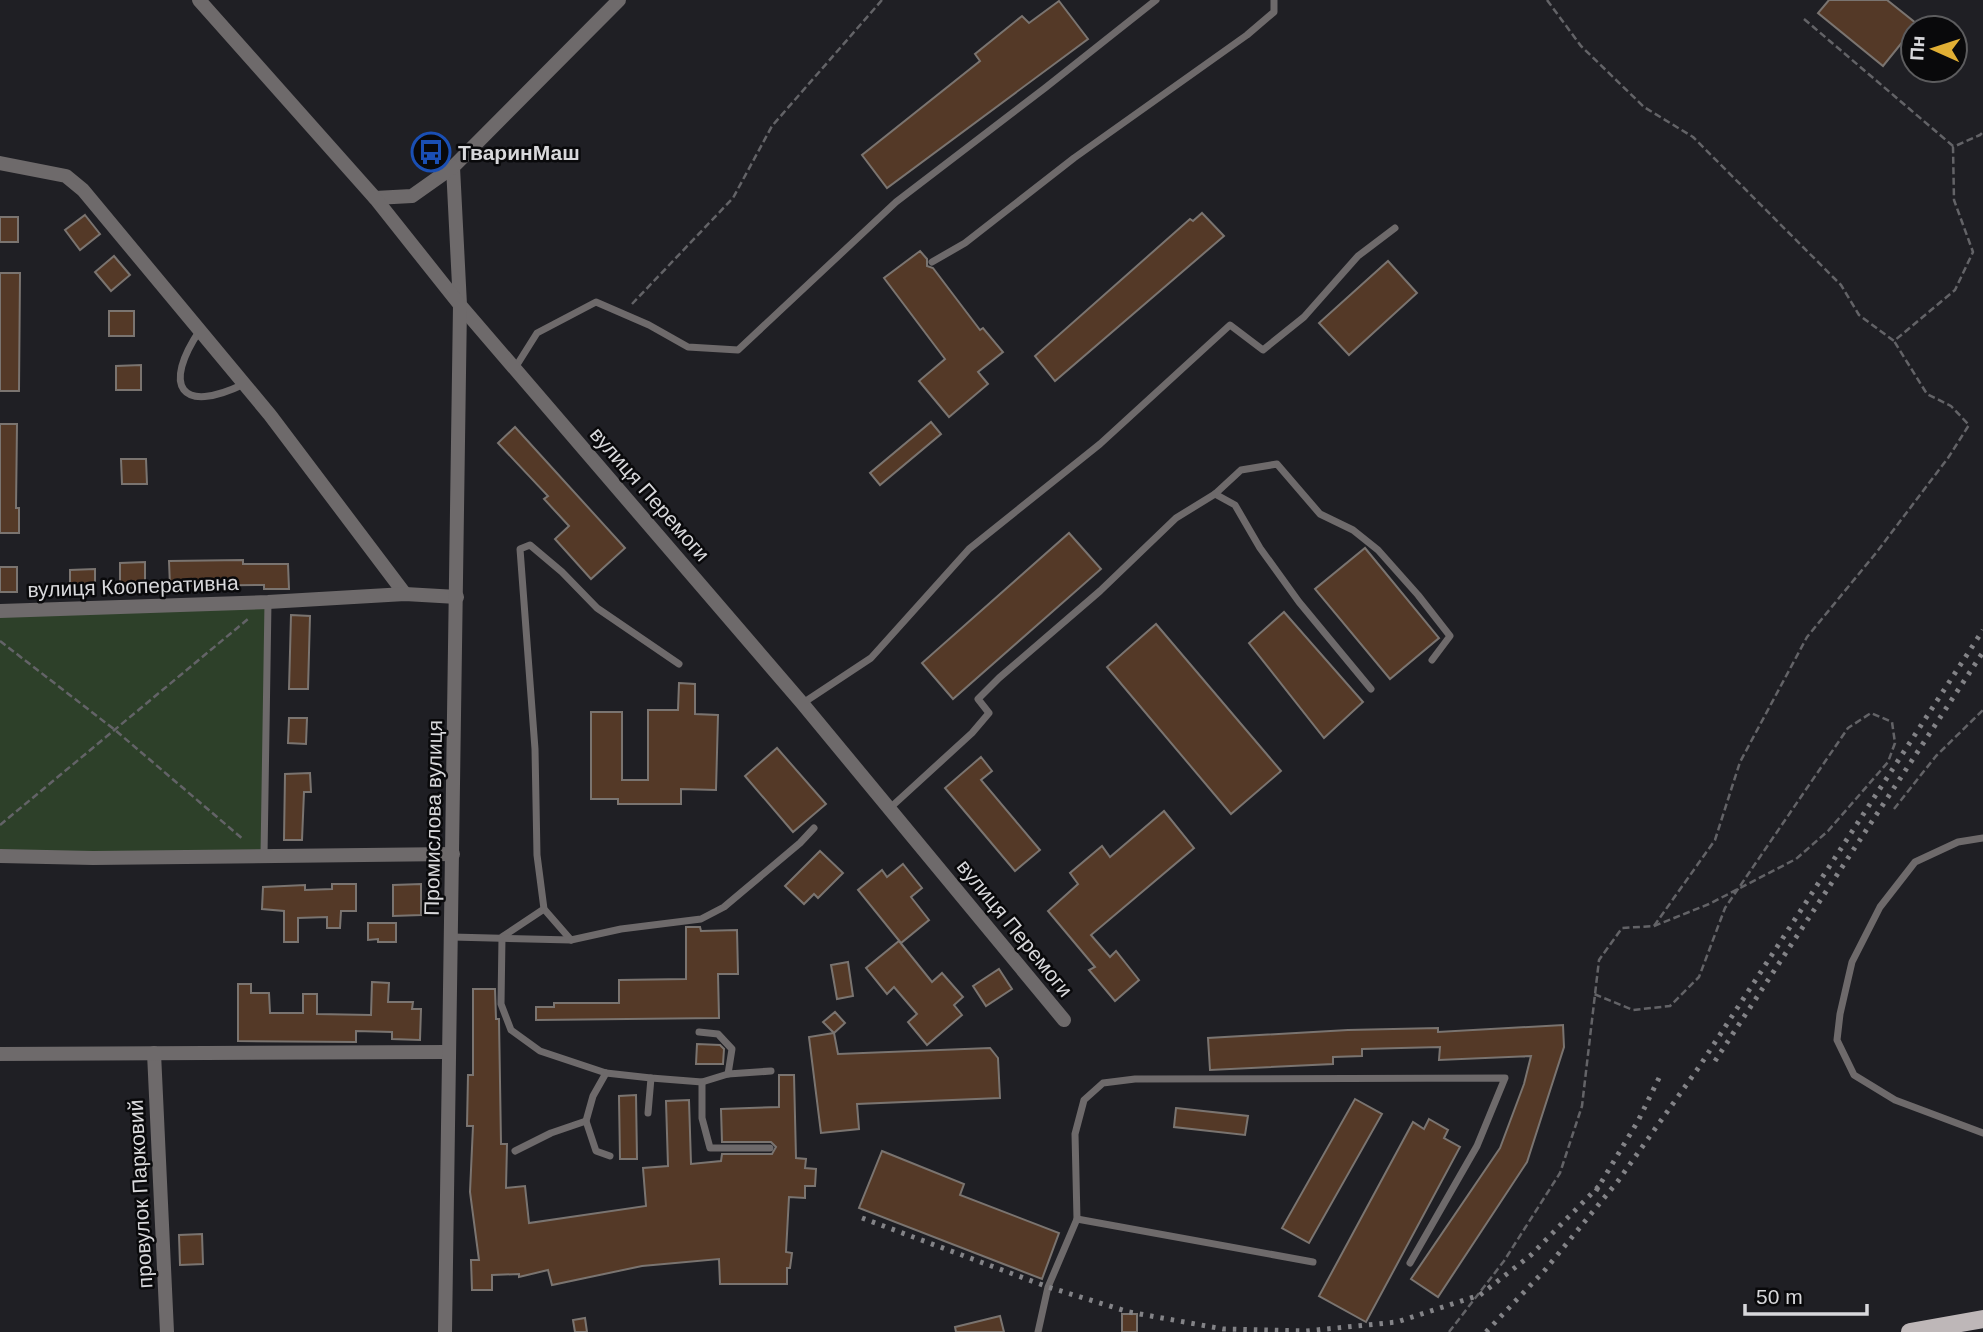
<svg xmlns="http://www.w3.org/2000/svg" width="1983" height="1332" viewBox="0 0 1983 1332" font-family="Helvetica,sans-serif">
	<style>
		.green { fill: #2d4029 }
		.building { fill: #543927; stroke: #7a7470; stroke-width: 2 }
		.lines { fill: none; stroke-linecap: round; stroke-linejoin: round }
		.path { stroke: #636367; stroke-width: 2.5; stroke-dasharray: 7 3.5; stroke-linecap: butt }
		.service { stroke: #6e6a6b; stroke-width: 7 }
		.minor { stroke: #6e6a6b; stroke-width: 14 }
		.tertiary { stroke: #6e6a6b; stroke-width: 14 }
		.primary { stroke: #beb7b8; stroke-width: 18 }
		.rail { stroke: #838387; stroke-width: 5; stroke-dasharray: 3.5 7; stroke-linecap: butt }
		.labels { text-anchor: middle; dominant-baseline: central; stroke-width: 5; stroke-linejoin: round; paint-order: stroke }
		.poi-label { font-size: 21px; font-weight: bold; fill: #d8d8db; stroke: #09090b; text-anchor: start }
		.street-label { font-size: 21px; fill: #d8d8db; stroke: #09090b }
	</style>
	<rect width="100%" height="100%" fill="#1f1f24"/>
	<path class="green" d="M268 602 264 857 0 856V611Z"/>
	<g class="building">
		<path d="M1829 0H1887L1917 24 1883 66 1818 13Z"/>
		<path d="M1059 1 1088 39 887 188 862 155 980 61 975 54 1022 16 1029 23Z"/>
		<path d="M1202 213 1224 236 1055 381 1035 356 1190 219 1193 221Z"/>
		<path d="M85 215 100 234 80 250 65 230Z"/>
		<rect x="0" y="217" width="18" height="25"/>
		<path d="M920 251 927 259V266L933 268 980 330 983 328 1003 352 978 372 988 384 949 417 919 381 945 359 884 278Z"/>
		<path d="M114 256 130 275 111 291 95 272Z"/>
		<path d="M1388 261 1417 293 1349 355 1319 323Z"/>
		<path d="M0 273H20L19 391H0Z"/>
		<rect x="109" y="311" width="25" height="25"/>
		<path d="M141 365V390H116V366Z"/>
		<path d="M931 422 941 434 880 485 870 473Z"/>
		<path d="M0 424H17L16 508H19V533H0Z"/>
		<path d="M515 427 625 548 591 579 555 539 569 526 544 499 548 496 498 443Z"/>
		<path d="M121 459H146L147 484H122Z"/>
		<path d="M1069 533 1101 569 953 699 922 663Z"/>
		<path d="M1365 548 1439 638 1390 679 1315 589Z"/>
		<path d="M243 560V564H288L289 589H264V585L170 586 169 561Z"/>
		<path d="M145 562V587L120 588V563Z"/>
		<rect x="0" y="567" width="17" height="25"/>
		<path d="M95 569V594L70 595V570Z"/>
		<path d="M1284 612 1363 702 1324 738 1249 643Z"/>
		<path d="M291 615 310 616 308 689H289Z"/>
		<path d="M1156 624 1281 771 1231 814 1107 667Z"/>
		<path d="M679 683 695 684V714L718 715 716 790 681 789V804H618V799H591V712H622V780H648V710H678Z"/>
		<path d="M289 718H307L306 744 288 743Z"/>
		<path d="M777 748 826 804 793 832 745 776Z"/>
		<path d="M981 757 992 771 981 780 1040 850 1015 871 945 788Z"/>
		<path d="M310 773 311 792H304L302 840H284L285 774Z"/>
		<path d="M1164 811 1194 848 1091 935 1110 957 1116 951 1139 980 1115 1001 1089 970 1095 967 1048 911 1078 884 1070 873 1102 846 1110 857Z"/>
		<path d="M820 851 843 873 818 898 814 894 804 904 785 886Z"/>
		<path d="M903 864 922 888 911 897 929 920 901 943 858 890 882 870 887 877Z"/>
		<path d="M332 884H356V911H341L340 928H327V917L298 918V942H284V911L262 909 263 887 305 885V890L332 889Z"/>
		<path d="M421 884V915L393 916V885Z"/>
		<path d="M368 923H396V942H378V939L368 940Z"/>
		<path d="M686 927H700L701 931 737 930 738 974H718L719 1018 536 1020V1007H554V1003H619V980L686 979Z"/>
		<path d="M899 941 932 982 942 973 963 997 954 1005 962 1015 927 1045 908 1022 917 1014 894 987 887 994 866 968Z"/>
		<path d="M848 962 853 996 837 999 831 965Z"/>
		<path d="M999 969 1012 989 986 1006 973 986Z"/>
		<path d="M372 982 389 983 388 1002H413L412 1009H421L420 1040 392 1039V1032L356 1031V1042L238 1041V984H251V993H269L270 1013H303V994H317V1014L371 1015Z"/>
		<path d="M473 989H495L496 1019H499L501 1144H507L506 1188 525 1186 529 1223 646 1206 643 1168 668 1166 666 1101 689 1100 691 1164 721 1161 722 1154H772L776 1147 771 1142H722L721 1109 779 1107V1075H794L796 1158 806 1159 805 1168 816 1169 815 1186H805V1198L789 1197 786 1252 792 1253 790 1268H787V1284H720L719 1259 642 1266 552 1285 548 1270 519 1277V1274L492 1275V1290H472L471 1260H479L470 1192 473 1126H467L468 1075H473Z"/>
		<path d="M835 1012 845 1023 834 1033 823 1022Z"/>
		<path d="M1563 1025 1564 1047 1527 1162 1438 1297 1411 1279 1500 1148 1524 1084 1531 1056 1439 1060 1440 1047 1362 1049V1056L1333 1057V1064L1210 1070 1208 1038 1348 1030 1438 1028V1032Z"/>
		<path d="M834 1033 838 1054 990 1048 998 1058 1000 1098 857 1104 859 1129 821 1133 809 1037Z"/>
		<path d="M697 1044 720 1045 724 1049 723 1064H696Z"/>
		<path d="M636 1095 637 1159H620L619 1096Z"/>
		<path d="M1355 1099 1382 1114 1309 1243 1282 1228Z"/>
		<path d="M1176 1108 1248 1116 1245 1135 1174 1127Z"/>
		<path d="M1429 1119 1448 1130 1444 1138 1460 1147 1366 1322 1319 1296 1413 1122 1424 1129Z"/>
		<path d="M882 1151 964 1184 960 1195 1059 1233 1042 1279 859 1208Z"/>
		<path d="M202 1234 203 1264 180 1265 179 1235Z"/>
		<rect x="1122" y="1314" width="15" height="18"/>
		<path d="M1000 1316 1004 1332H956L955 1327Z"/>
		<path d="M585 1318 587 1332H575L573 1320Z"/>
	</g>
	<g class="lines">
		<g class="path">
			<path d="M1547 0 1581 46 1644 107 1693 137 1841 285 1859 315 1894 341 1955 290 1973 252 1954 200 1953 147 1980 135 1983 132"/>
			<path d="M1804 19 1953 146"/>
			<path d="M632 304 733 198 772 126 882 0"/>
			<path d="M0 641 115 730 244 840"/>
			<path d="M1894 809 1936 756 1983 710"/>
			<path d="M0 825 248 619"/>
			<path d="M1654 926 1715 840 1740 762 1807 637 1876 553 1948 458 1969 425 1951 406 1927 394 1894 341"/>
			<path d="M1449 1332 1504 1261 1560 1173 1582 1106 1599 960 1622 928 1654 926 1709 904 1796 859 1828 831 1888 762 1895 743 1892 722 1871 713 1848 728 1725 908 1699 977 1670 1006 1633 1010 1594 994"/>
		</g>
		<g class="service">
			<path d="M932 262 965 243 1074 158 1247 35 1274 12V0"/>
			<path d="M200 330C162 386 180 415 244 384"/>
			<path d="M515 368 537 333 596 302 649 325 688 347 738 350 896 202 1045 88 1156 0"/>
			<path d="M1215 494 1235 505 1260 548 1299 602 1371 689"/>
			<path d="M803 703 871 658 969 549 1100 444 1230 325 1263 350 1304 317 1358 256 1395 228"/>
			<path d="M890 808 972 733 989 713 978 699 999 678 1100 591 1176 518 1215 494 1241 470 1277 464 1320 514 1353 530 1378 550 1418 595 1450 636 1432 660"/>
			<path d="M1983 838 1958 842 1915 862 1880 907 1852 962 1840 1014 1837 1040 1854 1075 1895 1100 1983 1133"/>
			<path d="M264 856 268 602"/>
			<path d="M544 909 502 937 501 1004 511 1030 540 1051 606 1073 651 1078 702 1082 728 1074 771 1071"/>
			<path d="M452 937 571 940 621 929 701 919 724 907 800 843 814 828"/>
			<path d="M571 940 544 909 537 855 535 749 520 549 530 545 562 572 597 608 679 664"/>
			<path d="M699 1032 718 1034 732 1049 728 1074"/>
			<path d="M606 1073 593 1096 586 1121 596 1151 610 1156"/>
			<path d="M702 1082V1118L710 1148H770"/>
			<path d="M648 1113 651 1078"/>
			<path d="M515 1151 551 1133 586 1121"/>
			<path d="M1077 1219 1075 1134 1084 1100 1103 1083 1135 1079 1505 1078 1477 1146 1410 1263"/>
			<path d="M1038 1332 1048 1287 1077 1219 1313 1262"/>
		</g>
		<g class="minor">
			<path d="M619 0 453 167 460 305 802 703 1064 1020"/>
			<path d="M0 163 66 176 83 190 270 415 405 594"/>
			<path d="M375 198 412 196 453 167"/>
			<path d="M0 611 268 602 405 594 457 597"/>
			<path d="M0 856 93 858 453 854"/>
			<path d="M154 1053 167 1332"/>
			<path d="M0 1054 448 1052"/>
		</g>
		<path class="tertiary" d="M199 0 375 198 460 305 445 1332"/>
		<path class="primary" d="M1910 1332 1983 1319"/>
		<g class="rail">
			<path d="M1715 1061 1983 652"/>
			<path d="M1596 1191 1638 1121 1659 1078"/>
			<path d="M862 1218 1048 1287 1129 1312 1223 1329 1306 1331 1397 1322 1480 1295 1531 1255 1601 1184"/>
			<path d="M1486 1332 1545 1270 1618 1181 1699 1067 1983 630"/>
		</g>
	</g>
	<defs>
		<symbol id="bus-ring" viewBox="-11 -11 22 22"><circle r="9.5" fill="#09090b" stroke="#1a4fb4" stroke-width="1.5"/><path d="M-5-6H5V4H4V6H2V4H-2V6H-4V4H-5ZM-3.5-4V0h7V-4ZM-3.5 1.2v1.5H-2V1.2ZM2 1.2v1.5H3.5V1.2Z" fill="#1a4fb4"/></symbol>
	</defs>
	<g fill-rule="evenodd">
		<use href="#bus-ring" x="409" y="130" width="44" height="44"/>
	</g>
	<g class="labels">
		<g class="poi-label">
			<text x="458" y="152">ТваринМаш</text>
		</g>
		<g class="street-label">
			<text transform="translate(650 494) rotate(49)">вулиця Перемоги</text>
			<text transform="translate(133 586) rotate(-2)">вулиця Кооперативна</text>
			<text transform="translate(433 818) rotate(-89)">Промислова вулиця</text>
			<text transform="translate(1015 928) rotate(51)">вулиця Перемоги</text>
			<text transform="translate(140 1194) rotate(-93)">провулок Парковий</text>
		</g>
	</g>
	<g transform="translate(1934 49) rotate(273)"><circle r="33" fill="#09090b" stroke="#5c5c5e" stroke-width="2"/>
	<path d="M0-5L12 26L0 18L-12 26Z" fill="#e1af34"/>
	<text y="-10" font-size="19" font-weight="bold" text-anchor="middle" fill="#d8d8db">Пн</text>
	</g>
	<path d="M1745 1304v10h122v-10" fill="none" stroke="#d8d8db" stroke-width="3.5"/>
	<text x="1756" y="1304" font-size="21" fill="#d8d8db" stroke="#09090b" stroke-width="5" paint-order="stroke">50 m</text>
</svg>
